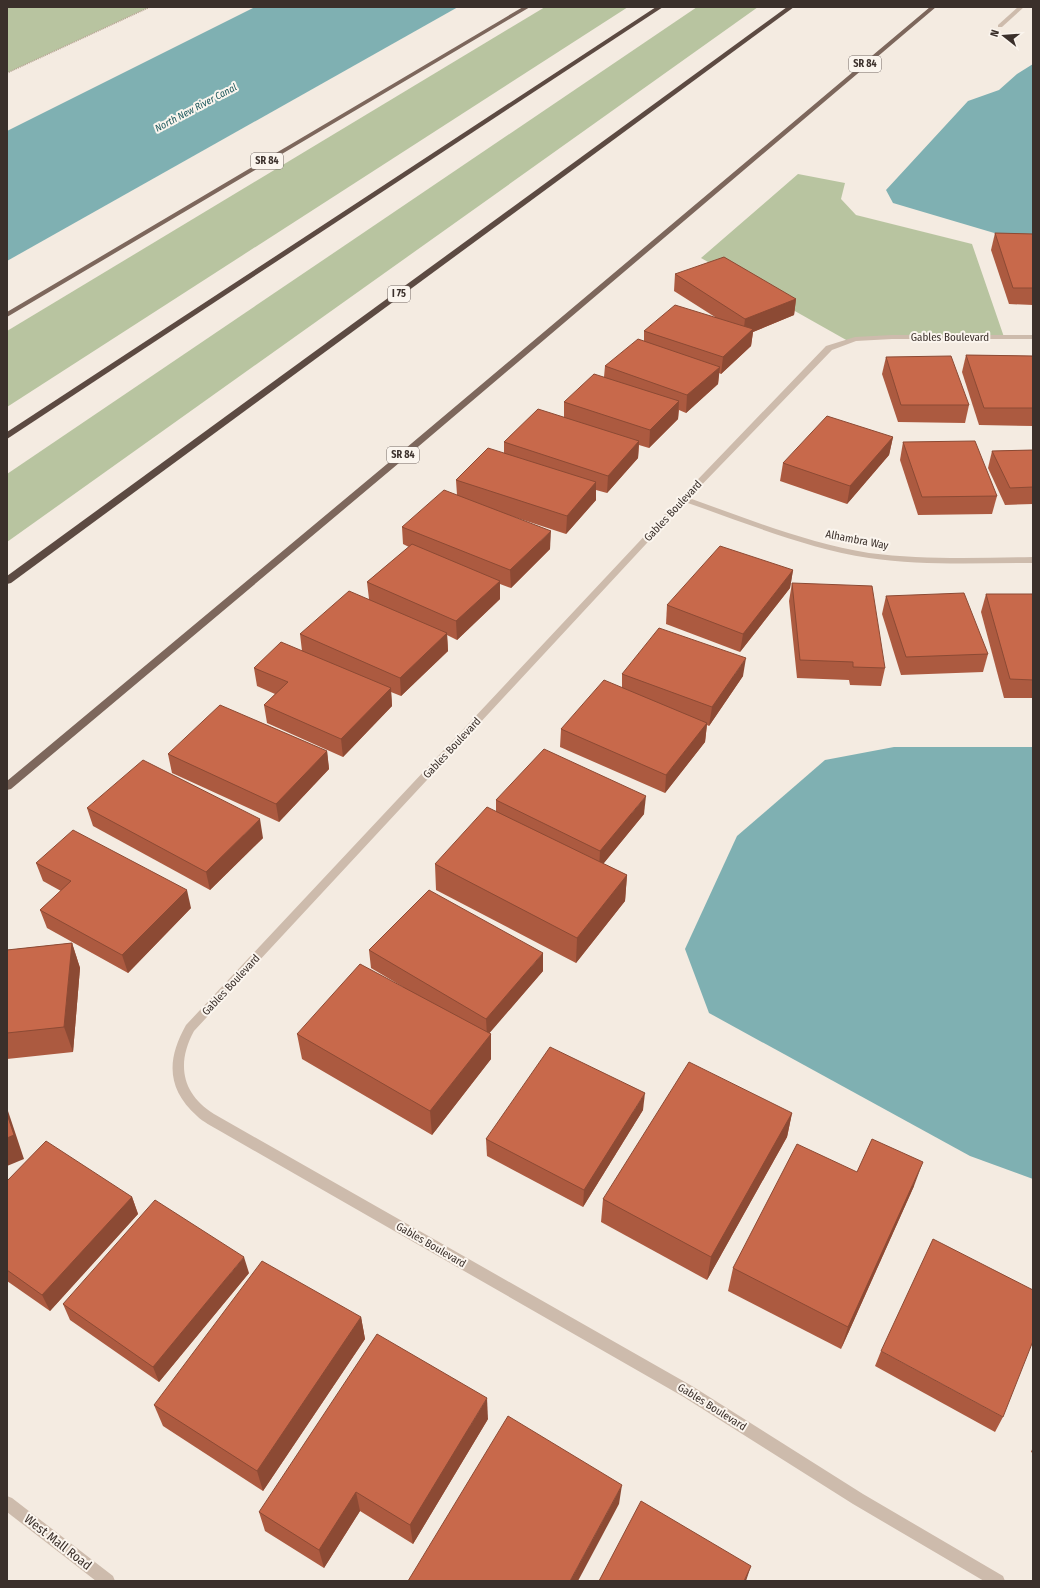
<svg xmlns="http://www.w3.org/2000/svg" width="1040" height="1588" viewBox="0 0 1040 1588" font-family="'Fira Sans Condensed',sans-serif">
	<style>
		.green { fill: #b8c4a0 }
		.water { fill: #7fb0b2 }
		.lines { fill: none; stroke-linecap: round; stroke-linejoin: round }
		.path { stroke: #b9a596; stroke-width: 1.5; stroke-dasharray: 1 1; stroke-linecap: butt }
		.minor { fill: #cdbbac; fill-rule: evenodd }
		.major { fill: #7d675c; fill-rule: evenodd }
		.highway { fill: #5c4a42; fill-rule: evenodd }
		.wall { fill: #ac5a40 }
		.shaded-wall { fill: #8c4a34 }
		.building { fill: #c8694b; stroke: #8c4a34 }
		.labels { text-anchor: middle; dominant-baseline: central; stroke-width: 4; stroke-linejoin: round; paint-order: stroke }
		.shield { fill: #fbf5ee; stroke: #756b66; stroke-width: 1 }
		.shield-label { font-size: 10px; font-weight: bold; fill: #3b302b }
		.far-water-label { font-size: 10px; font-style: italic; fill: #1f5a5e; stroke: #fbf5ee }
		.street-label { font-size: 11px; fill: #3b302b; stroke: #fbf5ee }
		.near-street-label { font-size: 13px; fill: #3b302b; stroke: #fbf5ee }
	</style>
	<rect width="100%" height="100%" fill="#f4ebe1"/>
	<g class="green">
		<path d="M7 7H150L7 73Z"/>
		<path d="M545 7H628L7 407V331Z"/>
		<path d="M697 7H758L7 542V474Z"/>
		<path d="M798 174 845 183 841 199 856 215 972 244 1004 337H892L848 341 701 258Z"/>
	</g>
	<g class="water">
		<path d="M255 7H458L7 261V131Z"/>
		<path d="M1033 64V235H1001L893 203 886 190 968 101 999 90 1017 74Z"/>
		<path d="M894 747H1033V1179L970 1156 709 1013 685 949 737 836 825 760Z"/>
	</g>
	<g class="lines">
		<path class="path" d="M7 73 150 7"/>
		<g class="minor">
			<path d="M1018 7H1024L1002 27H998V25Z"/>
			<path d="M892 335H1033V339H892L856 341 832 350 689 498C748 519 807 543 869 553 923 560 979 558 1033 557V563C978 563 923 566 869 558 805 548 746 523 685 502L194 1031C176 1064 182 1094 214 1114L692 1386 863 1494 1003 1576 1005 1581H984L853 1504 682 1396 220 1131C212 1126 203 1122 197 1116 166 1088 167 1059 186 1025L681 497 826 346 855 337Z"/>
			<path d="M7 1496 12 1498 113 1576 115 1581H96L7 1512Z"/>
		</g>
		<g class="major">
			<path d="M523 7H530L7 317V312Z"/>
			<path d="M930 7H936L399 463 11 789 7 790V781L393 459Z"/>
		</g>
		<g class="highway">
			<path d="M656 7H663L7 439V432Z"/>
			<path d="M787 7H794L11 583 7 584V576Z"/>
		</g>
	</g>
	<g class="wall">
		<path d="M995 233 1033 234V305L1009 304 991 250Z"/>
		<path d="M675 274 796 299 794 315 753 332 751 346 721 374 719 373 718 384 686 413 679 410 678 419 649 448 639 445 638 458 607 493 596 490V500L566 534 508 515 550 549 511 588 500 584V599L457 640 447 635 448 651 401 696 391 692 392 706 343 757 267 723 264 705 275 694 257 686 254 668 302 651 300 634 369 599 367 582 409 547 403 544 402 527 457 495 456 480 504 453V442L564 417V402L604 377 605 366 644 341V331L715 317 674 291Z"/>
		<path d="M966 355 1033 356V426L979 425 962 372Z"/>
		<path d="M886 357 969 405 965 423 898 422 882 374Z"/>
		<path d="M893 437 889 455 847 504 780 481 783 463Z"/>
		<path d="M903 442 997 496 992 514 918 515 900 460Z"/>
		<path d="M1033 450V504L1005 505 988 468 992 451Z"/>
		<path d="M793 570 790 588 740 652 666 624 667 605Z"/>
		<path d="M792 583 885 668 881 686 850 685 849 680 797 678 789 601Z"/>
		<path d="M986 594H1033V698H1004L981 612Z"/>
		<path d="M886 596 988 654 983 672 901 675 882 614Z"/>
		<path d="M622 674 743 676 709 726 707 725 705 742 665 793 560 747 561 729 622 688Z"/>
		<path d="M327 751 329 769 279 822 172 773 168 754Z"/>
		<path d="M496 800 644 814 603 864 627 875 625 901 576 963 436 890 435 864 496 812Z"/>
		<path d="M87 808 263 838 210 890 93 826Z"/>
		<path d="M36 863 191 908 128 973 47 928 40 910 61 891 43 881Z"/>
		<path d="M72 943 80 968 73 1052 7 1059V950Z"/>
		<path d="M369 950 543 971 489 1033 491 1034V1059L432 1135 302 1059 297 1034 403 987 371 968Z"/>
		<path d="M643 1110 583 1207 487 1156 486 1139Z"/>
		<path d="M792 1113 787 1137 707 1280 601 1222 603 1199Z"/>
		<path d="M857 1172 914 1186 841 1349 728 1291 733 1268Z"/>
		<path d="M7 1181 132 1197 138 1214 50 1311 7 1281Z"/>
		<path d="M249 1273 159 1382 70 1320 63 1304Z"/>
		<path d="M361 1317 365 1339 263 1491 163 1426 154 1405Z"/>
		<path d="M881 1351 1003 1417 995 1432 875 1366Z"/>
		<path d="M488 1419 413 1544 360 1511 324 1568 265 1531 259 1512Z"/>
		<path d="M1033 1447V1453L1031 1452Z"/>
	</g>
	<g class="shaded-wall">
		<path d="M796 299 794 315 753 332 751 346 721 374 723 357 743 336 745 319Z"/>
		<path d="M720 367 718 384 686 413 687 395Z"/>
		<path d="M679 401 678 419 649 448 650 430Z"/>
		<path d="M893 437 889 455 847 504 850 486Z"/>
		<path d="M639 441 638 458 607 493 608 476Z"/>
		<path d="M596 482V500L566 534 567 516Z"/>
		<path d="M551 531 550 549 511 588 510 570Z"/>
		<path d="M793 570 790 588 740 652 743 634Z"/>
		<path d="M500 581V599L457 640 456 621Z"/>
		<path d="M447 633 448 651 401 696 400 678Z"/>
		<path d="M746 658 743 676 709 726 712 707Z"/>
		<path d="M391 688 392 706 343 757 341 739Z"/>
		<path d="M707 723 705 742 665 793 666 775Z"/>
		<path d="M327 751 329 769 279 822 276 804Z"/>
		<path d="M646 796 644 814 599 869 600 851Z"/>
		<path d="M260 819 263 838 210 890 206 872Z"/>
		<path d="M627 875 625 901 576 963 577 938Z"/>
		<path d="M187 890 191 908 128 973 122 955Z"/>
		<path d="M72 943 80 968 73 1052 64 1027Z"/>
		<path d="M543 953V971L487 1036 486 1019Z"/>
		<path d="M491 1034V1059L432 1135 430 1111Z"/>
		<path d="M645 1093 643 1110 583 1207 584 1190Z"/>
		<path d="M7 1108 24 1159 7 1166Z"/>
		<path d="M792 1113 787 1137 707 1280 711 1257Z"/>
		<path d="M923 1162 914 1186 841 1349 848 1327Z"/>
		<path d="M132 1197 138 1214 50 1311 42 1295Z"/>
		<path d="M244 1257 249 1273 159 1382 153 1367Z"/>
		<path d="M361 1317 365 1339 263 1491 257 1471Z"/>
		<path d="M487 1398 488 1419 413 1544 410 1525Z"/>
		<path d="M622 1485 619 1504 578 1581H570Z"/>
		<path d="M356 1492 360 1511 324 1568 319 1550Z"/>
		<path d="M751 1566 746 1581H744Z"/>
	</g>
	<g class="building">
		<path d="M995 233 1033 234V288H1013Z"/>
		<path d="M724 257 796 299 745 319 675 274Z"/>
		<path d="M675 305 753 329 723 357 644 331Z"/>
		<path d="M638 339 720 367 687 395 605 366Z"/>
		<path d="M966 355 1033 356V408H984Z"/>
		<path d="M951 356 969 405H901L886 357Z"/>
		<path d="M594 374 679 401 650 430 564 402Z"/>
		<path d="M538 409 639 441 608 476 504 442Z"/>
		<path d="M827 416 893 437 850 486 783 463Z"/>
		<path d="M975 441 997 496 922 497 903 442Z"/>
		<path d="M488 448 596 482 567 516 456 480Z"/>
		<path d="M1033 450V487L1010 488 992 451Z"/>
		<path d="M444 490 551 531 510 570 402 527Z"/>
		<path d="M412 544 500 581 456 621 367 582Z"/>
		<path d="M720 546 793 570 743 634 667 605Z"/>
		<path d="M792 583 872 586 885 668 853 667V662L800 660Z"/>
		<path d="M349 591 447 633 400 678 300 634Z"/>
		<path d="M964 593 988 654 906 657 886 596Z"/>
		<path d="M986 594H1033V680L1010 679Z"/>
		<path d="M659 628 746 658 712 707 622 674Z"/>
		<path d="M281 642 391 688 341 739 264 705 288 682 254 668Z"/>
		<path d="M604 680 707 723 666 775 561 729Z"/>
		<path d="M220 705 327 751 276 804 168 754Z"/>
		<path d="M544 749 646 796 600 851 496 800Z"/>
		<path d="M143 760 260 819 206 872 87 808Z"/>
		<path d="M487 807 627 875 577 938 435 864Z"/>
		<path d="M73 830 187 890 122 955 40 910 71 881 36 863Z"/>
		<path d="M429 890 543 953 486 1019 369 950Z"/>
		<path d="M72 943 64 1027 7 1033V950Z"/>
		<path d="M360 964 491 1034 430 1111 297 1034Z"/>
		<path d="M550 1047 645 1093 584 1190 486 1139Z"/>
		<path d="M689 1062 792 1113 711 1257 603 1199Z"/>
		<path d="M7 1114 14 1135 7 1138Z"/>
		<path d="M872 1139 923 1162 848 1327 733 1268 797 1144 857 1172Z"/>
		<path d="M46 1141 132 1197 42 1295 7 1270V1181Z"/>
		<path d="M155 1200 244 1257 153 1367 63 1304Z"/>
		<path d="M933 1239 1033 1290V1341L1003 1417 881 1351Z"/>
		<path d="M262 1261 361 1317 257 1471 154 1405Z"/>
		<path d="M377 1334 487 1398 410 1525 356 1492 319 1550 259 1512Z"/>
		<path d="M508 1416 622 1485 570 1581H408Z"/>
		<path d="M641 1501 751 1566 744 1581H599Z"/>
	</g>
	<g class="labels">
		<g class="shield">
			<rect x="849" y="56" width="32" height="16" rx="3"/>
			<rect x="251" y="153" width="32" height="16" rx="3"/>
			<rect x="388" y="286" width="22" height="16" rx="3"/>
			<rect x="387" y="447" width="32" height="16" rx="3"/>
		</g>
		<g class="shield-label">
			<text x="865" y="64">SR 84</text>
			<text x="267" y="161">SR 84</text>
			<text x="399" y="294">I 75</text>
			<text x="403" y="455">SR 84</text>
		</g>
		<g class="far-water-label">
			<text transform="translate(196 108) rotate(-28)">North New River Canal</text>
		</g>
		<g class="street-label">
			<text x="950" y="337">Gables Boulevard</text>
			<text transform="translate(673 511) rotate(-47)">Gables Boulevard</text>
			<text transform="translate(857 540) rotate(11)">Alhambra Way</text>
			<text transform="translate(452 748) rotate(-47)">Gables Boulevard</text>
			<text transform="translate(231 985) rotate(-47)">Gables Boulevard</text>
			<text transform="translate(431 1245) rotate(30)">Gables Boulevard</text>
			<text transform="translate(712 1407) rotate(32)">Gables Boulevard</text>
		</g>
		<g class="near-street-label">
			<text transform="translate(58 1542) rotate(38)">West Mall Road</text>
		</g>
	</g>
	<rect width="1040" height="1588" fill="none" stroke="#3b302b" stroke-width="16"/>
	<g transform="translate(1004 36) rotate(287)" stroke="#fbf5ee" stroke-width="3" paint-order="stroke">
	<path d="M0-3L7 15L0 10L-7 15Z" fill="#3b302b"/>
	<text y="-6" font-size="11" font-weight="bold" text-anchor="middle" fill="#3b302b">N</text>
	</g>
</svg>
